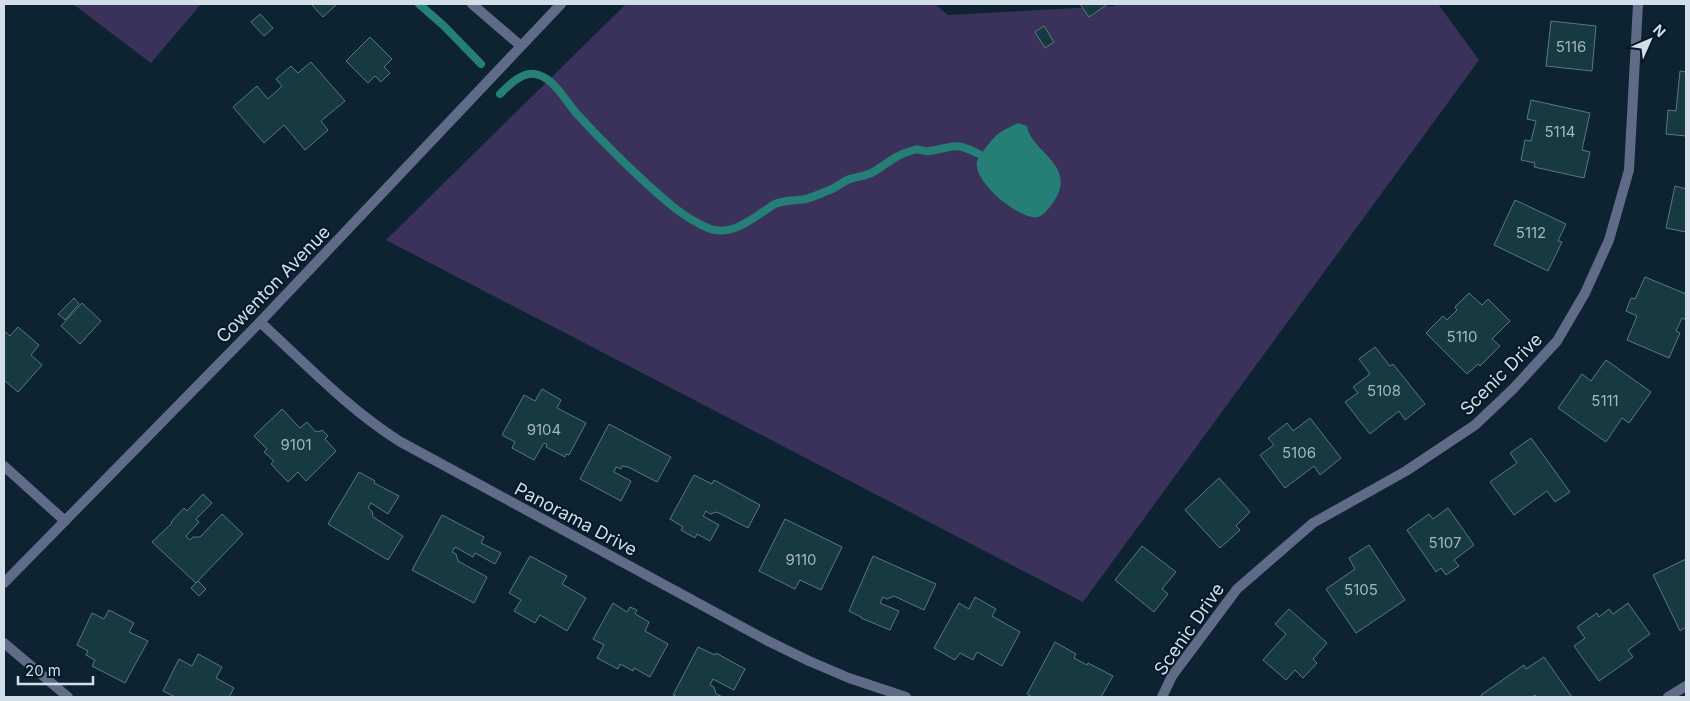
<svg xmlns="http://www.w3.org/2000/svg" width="1690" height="701" viewBox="0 0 1690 701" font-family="Inter,sans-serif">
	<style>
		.green { fill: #3b325b }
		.water { fill: #257f77 }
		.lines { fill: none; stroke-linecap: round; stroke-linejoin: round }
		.stream { stroke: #257f77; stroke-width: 8 }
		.building { fill: #173940; stroke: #587980 }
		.service { stroke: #5f6b87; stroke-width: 10 }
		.minor { stroke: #5f6b87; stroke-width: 10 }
		.tertiary { stroke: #5f6b87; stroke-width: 10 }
		.labels { text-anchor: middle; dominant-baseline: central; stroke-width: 4; stroke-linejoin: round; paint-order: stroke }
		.number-label { font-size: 15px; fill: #a3b6bf }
		.street-label { font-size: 18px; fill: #d2dfe9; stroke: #041a28 }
	</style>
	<rect width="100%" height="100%" fill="#0d2332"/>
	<g class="green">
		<path d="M73 4H201L151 63Z"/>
		<path d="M626 4H935L948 15 1114 6 1117 4H1438L1479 60 1083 602 386 240Z"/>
	</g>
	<path class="water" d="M1018 123 1027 126C1030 149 1066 160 1060 188 1059 196 1046 215 1038 217 1019 220 973 182 977 162 979 155 992 139 998 134 1003 130 1012 126 1018 123Z"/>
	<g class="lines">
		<g class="stream">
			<path d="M419 4 444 26 481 64"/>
			<path d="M500 94C509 85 524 69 539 75 556 81 566 102 578 115 600 139 623 162 647 184 666 201 684 218 708 228 731 238 755 217 773 205 781 200 796 201 806 199 813 197 820 194 827 191 836 189 842 181 850 179 859 176 867 176 875 171 891 161 895 155 914 150 919 148 923 152 929 151 956 147 952 141 979 154"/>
		</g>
	</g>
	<g class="building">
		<path d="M311 4H337L323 17Z"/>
		<path d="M1080 4H1108L1089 17Z"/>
		<path d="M260 14 273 28 264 36 251 22Z"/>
		<path d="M1551 21 1596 26 1592 71 1546 66Z"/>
		<path d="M1044 26 1054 42 1045 48 1035 32Z"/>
		<path d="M370 37 392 59 384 67 390 73 381 82 375 76 368 83 346 61Z"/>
		<path d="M311 62 345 101 321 121 328 130 305 150 284 125 264 143 233 107 257 86 268 99 282 86 276 79 291 66 298 73Z"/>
		<path d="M1680 71 1686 72V136L1666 134 1668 110 1676 111Z"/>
		<path d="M1531 100 1590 113 1582 150 1590 152 1584 178 1534 167 1535 163 1521 160 1525 140 1531 141 1536 121 1527 119Z"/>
		<path d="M1675 186 1686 189V232L1666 228Z"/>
		<path d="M1515 200 1566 224 1558 241 1562 242 1548 271 1494 245Z"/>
		<path d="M1645 277 1686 294V320L1682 318 1676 331 1680 333 1669 358 1627 340 1637 316 1626 311 1631 298 1635 299Z"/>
		<path d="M1469 293 1482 305 1488 299 1510 321 1492 339 1500 346 1480 366 1478 364 1467 374 1426 333 1443 316 1447 320 1457 310 1455 307Z"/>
		<path d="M74 298 79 304 65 320 58 314Z"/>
		<path d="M82 303 101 321 80 344 61 326Z"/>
		<path d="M18 327 39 345 31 355 42 365 18 392 4 380V331L10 336Z"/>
		<path d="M1375 347 1390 366 1393 364 1425 404 1405 420 1399 411 1370 434 1345 402 1358 393 1353 387 1370 374 1359 359Z"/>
		<path d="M1606 360 1651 392 1629 423 1622 418 1606 442 1558 408 1582 374 1591 381Z"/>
		<path d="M542 389 561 400 557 408 586 423 569 455 566 454 565 457 546 447 547 444 544 443 534 460 512 448 515 442 502 435 524 395 535 401Z"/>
		<path d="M282 409 300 428 307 422 316 432 318 431 319 432 322 430 328 436 325 439 336 451 306 481 298 472 288 482 271 464 274 461 264 452 267 449 254 436Z"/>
		<path d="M1310 418 1341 458 1320 475 1314 466 1285 488 1260 455 1274 445 1268 438 1287 423 1293 431Z"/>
		<path d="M609 424 671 457 657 482 628 467 622 466 621 469 616 467 614 472 631 481 621 501 580 479Z"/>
		<path d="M1531 438 1570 492 1555 502 1547 491 1514 515 1490 482 1517 463 1510 453Z"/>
		<path d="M359 472 375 481 374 483 399 496 388 514 371 503 368 508 372 511 373 517 403 536 388 560 328 524Z"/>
		<path d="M694 475 712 484 714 480 760 505 748 528 717 512 710 514 706 511 703 516 719 525 710 541 697 534 695 538 681 530 683 527 670 519Z"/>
		<path d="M1219 478 1250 512 1236 526 1240 530 1220 548 1185 510Z"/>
		<path d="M203 494 212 503 196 519 199 522 186 536 190 540 193 537H200L222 514 243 534 196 583 152 542 172 523 171 522 184 508 187 511Z"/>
		<path d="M1448 508 1474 545 1454 560 1459 566 1446 575 1441 568 1436 572 1407 530 1429 514 1433 519Z"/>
		<path d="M442 515 484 537 481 543 501 553 495 564 475 553 473 557 455 547 452 552 456 554 458 561 487 577 474 603 412 570Z"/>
		<path d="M785 519 842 547 821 590 800 580 795 589 759 571Z"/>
		<path d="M1369 545 1405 600 1356 633 1326 589 1355 569 1349 558Z"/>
		<path d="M1142 546 1176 572 1162 589 1168 594 1154 612 1115 580Z"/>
		<path d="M530 556 567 576 562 584 586 598 567 631 540 615 535 623 514 611 521 600 509 593Z"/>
		<path d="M873 556 936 584 924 610 894 596 887 599 883 597 880 603 899 611 890 630 861 618V617L849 611Z"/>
		<path d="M1686 559V627L1680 631 1653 575Z"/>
		<path d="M198 581 206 589 199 596 191 588Z"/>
		<path d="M975 597 996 609 992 616 1020 632 1002 666 977 652 973 660 960 653 955 660 934 648 959 603 969 609Z"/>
		<path d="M613 603 627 612 630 607 637 610 635 613 637 615 649 622 645 631 668 644 650 677 634 668 633 671 620 664 618 669 597 658 604 645 593 639Z"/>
		<path d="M1628 603 1650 634 1628 650 1633 657 1599 681 1574 646 1585 638 1577 627 1597 613 1599 617 1609 609 1613 614Z"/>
		<path d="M1289 609 1327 643 1313 659 1317 663 1303 678 1295 670 1286 680 1263 660 1286 634 1275 624Z"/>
		<path d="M109 610 134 623 129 632 148 641 125 683 92 666 95 660 86 655 88 651 77 645 92 613 104 619Z"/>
		<path d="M1055 642 1076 654 1074 658 1087 665 1088 663 1113 676 1101 697H1032L1027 694Z"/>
		<path d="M698 647 715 655 716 653 745 669 734 690 713 679 710 685 714 687 716 694 723 697H678L673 695Z"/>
		<path d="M198 654 222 667 216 678 234 688 229 697H175L163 691 179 659 192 666Z"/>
		<path d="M1544 657 1572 697H1537L1535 695 1532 697H1482L1481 695 1524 665 1526 669Z"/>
	</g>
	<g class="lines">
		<path class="service" d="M472 4 521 46"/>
		<g class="minor">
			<path d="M260 322C305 363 347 408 399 441L768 641 809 661 849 678 906 697"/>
			<path d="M4 466 65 521"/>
			<path d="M4 643 68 697"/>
			<path d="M1162 697 1172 676 1237 589 1313 523 1406 471 1475 425 1513 389 1557 341 1585 293 1609 240 1629 170 1638 4"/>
			<path d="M1668 697 1686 686"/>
		</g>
		<path class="tertiary" d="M4 583 260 322 561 4"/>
	</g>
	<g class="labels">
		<g class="number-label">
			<text x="1571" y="46">5116</text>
			<text x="1560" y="131">5114</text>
			<text x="1531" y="232">5112</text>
			<text x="1462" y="336">5110</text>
			<text x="1384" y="390">5108</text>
			<text x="1605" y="400">5111</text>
			<text x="544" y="429">9104</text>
			<text x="296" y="444">9101</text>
			<text x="1299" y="452">5106</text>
			<text x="1445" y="542">5107</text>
			<text x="801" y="559">9110</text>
			<text x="1361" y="589">5105</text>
		</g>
		<g class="street-label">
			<text transform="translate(273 284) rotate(-46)">Cowenton Avenue</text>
			<text transform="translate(1501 374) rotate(-45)">Scenic Drive</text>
			<text transform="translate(576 519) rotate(28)">Panorama Drive</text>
			<text transform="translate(1189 629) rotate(-55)">Scenic Drive</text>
		</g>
	</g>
	<rect width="1690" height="701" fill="none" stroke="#d2dfe9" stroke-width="10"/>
	<g transform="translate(1650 40) rotate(45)" stroke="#041a28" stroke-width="4" paint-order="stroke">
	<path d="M0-4L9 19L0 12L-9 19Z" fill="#d2dfe9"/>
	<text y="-8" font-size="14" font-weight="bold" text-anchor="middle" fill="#d2dfe9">N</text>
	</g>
	<path d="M18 676v8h75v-8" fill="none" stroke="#d2dfe9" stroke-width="2.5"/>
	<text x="25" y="676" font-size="15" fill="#d2dfe9" stroke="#041a28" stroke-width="4" paint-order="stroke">20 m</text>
</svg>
